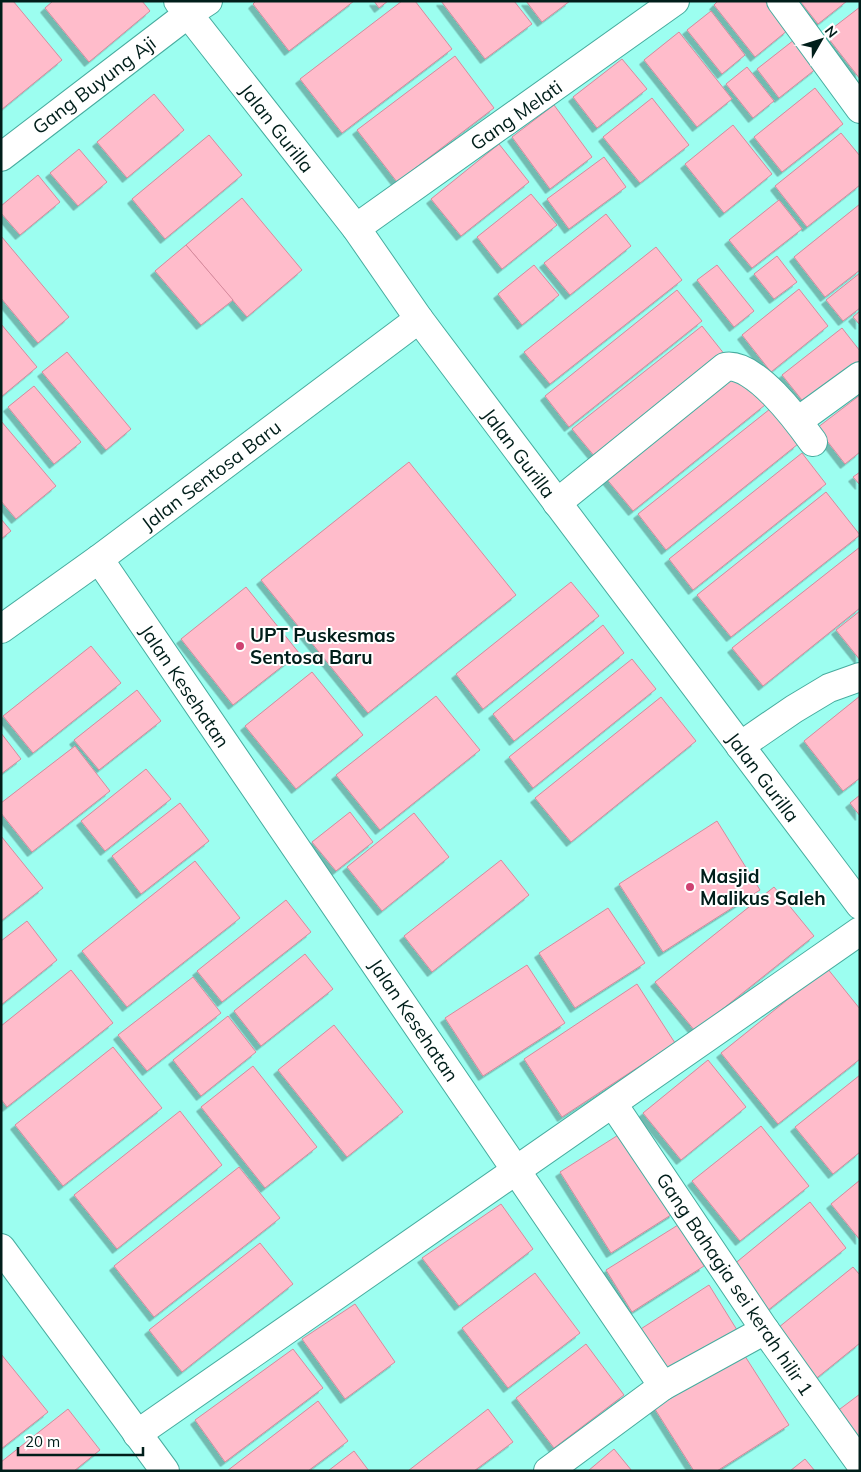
<svg xmlns="http://www.w3.org/2000/svg" width="861" height="1472" viewBox="0 0 861 1472" font-family="Mulish,sans-serif">
	<style>
		.building { fill: #ffbccb; stroke: #d68a9d; filter: url(#shadow) }
		.lines { fill: none; stroke-linecap: round; stroke-linejoin: round }
		.minor-casing { stroke: #47ac9f; stroke-width: 30 }
		.tertiary-casing { stroke: #47ac9f; stroke-width: 30 }
		.minor { stroke: #fff; stroke-width: 28 }
		.tertiary { stroke: #fff; stroke-width: 28 }
		.poi-dot { fill: #ce4171; stroke: #fff; stroke-width: 2 }
		.labels { text-anchor: middle; dominant-baseline: central; stroke-width: 4; stroke-linejoin: round; paint-order: stroke }
		.street-label { font-size: 19px; fill: #001e1a; stroke: #fff }
		.poi-label { font-size: 19px; font-weight: bold; fill: #001e1a; stroke: #fff; text-anchor: start }
	</style>
	<defs>
		<filter id="shadow"><feDropShadow dx="-4.5" dy="4.5" stdDeviation="0" flood-color="#0004"/></filter>
	</defs>
	<rect width="100%" height="100%" fill="#9cfef0"/>
	<g class="building">
		<path d="M1 1H13L62 60 1 110Z"/>
		<path d="M53 1H142L150 11 89 62 45 8Z"/>
		<path d="M256 1H354L289 51 253 4Z"/>
		<path d="M374 1H388L379 8Z"/>
		<path d="M402 1H415L452 49 342 133 300 79Z"/>
		<path d="M441 1H514L532 24 485 59Z"/>
		<path d="M526 1H570L542 22Z"/>
		<path d="M718 1H765L788 30 755 57 714 5Z"/>
		<path d="M800 1H847L818 24Z"/>
		<path d="M860 7V79L825 34Z"/>
		<path d="M711 11 745 55 722 74 687 30Z"/>
		<path d="M679 32 732 99 697 127 644 60Z"/>
		<path d="M794 40 817 68 779 98 757 69Z"/>
		<path d="M455 56 494 108 397 182 357 130Z"/>
		<path d="M622 59 647 89 597 128 573 97Z"/>
		<path d="M747 67 774 101 753 118 726 84Z"/>
		<path d="M815 88 843 124 782 172 754 137Z"/>
		<path d="M154 94 184 130 127 178 97 142Z"/>
		<path d="M652 98 689 145 640 183 603 137Z"/>
		<path d="M554 105 592 157 550 189 512 137Z"/>
		<path d="M733 125 772 174 724 213 685 164Z"/>
		<path d="M841 133 860 156V185L807 227 775 186Z"/>
		<path d="M209 135 242 175 165 239 132 199Z"/>
		<path d="M499 144 529 182 461 236 431 199Z"/>
		<path d="M79 149 107 182 78 206 50 173Z"/>
		<path d="M604 157 626 187 569 229 547 199Z"/>
		<path d="M38 175 60 202 20 235 1 213V206Z"/>
		<path d="M531 194 557 225 502 269 477 237Z"/>
		<path d="M242 198 302 270 247 317 186 245Z"/>
		<path d="M779 200 802 229 752 268 729 240Z"/>
		<path d="M860 204V270L825 297 794 257Z"/>
		<path d="M606 214 631 246 570 295 544 263Z"/>
		<path d="M1 236 69 317 38 343 1 298Z"/>
		<path d="M186 245 233 300 201 325 155 271Z"/>
		<path d="M656 247 682 280 550 384 524 352Z"/>
		<path d="M777 256 797 282 774 299 754 274Z"/>
		<path d="M534 265 559 295 522 325 498 294Z"/>
		<path d="M717 265 754 311 734 327 697 280Z"/>
		<path d="M860 273V308L843 321 826 300Z"/>
		<path d="M799 289 828 326 771 372 742 335Z"/>
		<path d="M677 290 702 321 569 427 545 396Z"/>
		<path d="M860 311V325L853 317Z"/>
		<path d="M1 324 37 367 1 397Z"/>
		<path d="M702 326 729 360 600 463 572 429Z"/>
		<path d="M842 328 860 351V369L809 409 782 375Z"/>
		<path d="M67 352 131 429 106 450 42 372Z"/>
		<path d="M737 370 765 405 633 511 605 477Z"/>
		<path d="M34 386 81 442 54 464 8 407Z"/>
		<path d="M860 395V452L845 464 817 428Z"/>
		<path d="M770 409 798 444 666 550 638 514Z"/>
		<path d="M1 421 56 486 16 519 1 501Z"/>
		<path d="M802 453 826 484 693 590 669 559Z"/>
		<path d="M409 462 516 595 368 713 261 580Z"/>
		<path d="M860 472V485L853 477Z"/>
		<path d="M826 492 860 535 731 637 697 595Z"/>
		<path d="M1 519 11 531 1 539Z"/>
		<path d="M860 547V608L763 686 732 648Z"/>
		<path d="M571 582 599 616 483 709 456 674Z"/>
		<path d="M246 587 299 653 233 705 181 639Z"/>
		<path d="M860 611V660L836 630Z"/>
		<path d="M603 625 624 653 514 741 493 714Z"/>
		<path d="M91 646 121 683 33 753 3 716Z"/>
		<path d="M632 659 656 689 533 788 509 757Z"/>
		<path d="M312 672 363 735 296 789 245 726Z"/>
		<path d="M137 690 161 721 99 770 74 740Z"/>
		<path d="M436 696 480 750 380 830 336 775Z"/>
		<path d="M860 696V778L843 791 804 741Z"/>
		<path d="M661 697 696 741 571 842 535 798Z"/>
		<path d="M1 733 21 759 1 774Z"/>
		<path d="M75 746 110 791 32 852 1 813V803Z"/>
		<path d="M146 769 171 799 105 851 81 821Z"/>
		<path d="M860 795V816L850 803Z"/>
		<path d="M180 803 209 841 141 894 112 856Z"/>
		<path d="M350 812 373 842 336 871 312 842Z"/>
		<path d="M414 813 449 857 382 911 347 867Z"/>
		<path d="M717 821 760 890 663 952 619 884Z"/>
		<path d="M1 836 43 888 1 921Z"/>
		<path d="M501 860 529 895 432 972 404 936Z"/>
		<path d="M195 861 240 918 127 1007 82 951Z"/>
		<path d="M774 887 814 936 695 1031 655 982Z"/>
		<path d="M286 900 311 932 222 1002 197 971Z"/>
		<path d="M608 908 645 963 575 1008 539 953Z"/>
		<path d="M27 921 57 960 1 1005V941Z"/>
		<path d="M305 954 333 989 261 1046 234 1011Z"/>
		<path d="M527 965 565 1023 483 1076 445 1018Z"/>
		<path d="M827 968 860 1009V1059L778 1124 721 1053Z"/>
		<path d="M71 970 113 1023 7 1107 1 1099V1026Z"/>
		<path d="M193 977 221 1013 147 1071 118 1035Z"/>
		<path d="M637 984 675 1043 562 1117 524 1059Z"/>
		<path d="M228 1016 256 1052 201 1096 173 1060Z"/>
		<path d="M334 1025 403 1112 347 1157 278 1070Z"/>
		<path d="M113 1047 162 1108 63 1186 15 1125Z"/>
		<path d="M708 1060 746 1107 681 1160 643 1113Z"/>
		<path d="M253 1066 317 1147 265 1188 201 1107Z"/>
		<path d="M860 1075V1152L833 1174 795 1127Z"/>
		<path d="M180 1111 222 1165 117 1249 74 1195Z"/>
		<path d="M761 1126 809 1186 740 1241 692 1181Z"/>
		<path d="M623 1132 674 1213 611 1253 560 1172Z"/>
		<path d="M239 1167 280 1218 154 1317 114 1266Z"/>
		<path d="M860 1180V1240L831 1204Z"/>
		<path d="M810 1202 846 1248 762 1315 727 1270Z"/>
		<path d="M501 1204 533 1249 459 1306 422 1258Z"/>
		<path d="M678 1225 704 1266 632 1312 606 1270Z"/>
		<path d="M260 1243 293 1284 182 1372 149 1330Z"/>
		<path d="M853 1267 860 1275V1343L813 1381 773 1332Z"/>
		<path d="M535 1273 580 1333 508 1388 462 1328Z"/>
		<path d="M709 1285 737 1330 660 1378 633 1334Z"/>
		<path d="M355 1304 395 1362 345 1399 302 1339Z"/>
		<path d="M586 1344 624 1395 554 1448 516 1398Z"/>
		<path d="M293 1349 323 1388 225 1462 195 1420Z"/>
		<path d="M741 1350 789 1425 717 1471H694L653 1406Z"/>
		<path d="M1 1354 48 1412 1 1449Z"/>
		<path d="M860 1394V1450L832 1415Z"/>
		<path d="M318 1401 348 1441 308 1471H227Z"/>
		<path d="M68 1409 100 1450 74 1471H1V1462Z"/>
		<path d="M488 1409 513 1442 474 1471H408Z"/>
		<path d="M614 1449 632 1471H588Z"/>
		<path d="M354 1451 369 1471H328Z"/>
		<path d="M805 1459 815 1471H790Z"/>
	</g>
	<g class="lines">
		<defs>
			<g id="minor">
				<path d="M781 1 860 109"/>
				<path d="M1 157 188 14 208 1"/>
				<path d="M356 228 675 1"/>
				<path d="M798 421 860 376"/>
				<path d="M557 503 725 367C754 361 798 421 813 442"/>
				<path d="M99 559 663 1386 765 1330"/>
				<path d="M740 746 794 709 829 688 860 677"/>
				<path d="M613 1104 765 1330 860 1463"/>
				<path d="M1 1248 165 1471"/>
				<path d="M137 1434 860 931"/>
				<path d="M548 1471 663 1386"/>
			</g>
			<g id="tertiary">
				<path d="M178 1 356 228 419 319 860 905"/>
				<path d="M1 629 99 559 419 319"/>
			</g>
		</defs>
		<use href="#minor" class="minor-casing"/>
		<use href="#tertiary" class="tertiary-casing"/>
		<use href="#minor" class="minor"/>
		<use href="#tertiary" class="tertiary"/>
	</g>
	<g class="poi-dot">
		<circle cx="240" cy="646" r="5"/>
		<circle cx="690" cy="887" r="5"/>
	</g>
	<g class="labels">
		<g class="street-label">
			<text transform="translate(94 85) rotate(-37)">Gang Buyung Aji</text>
			<text transform="translate(516 115) rotate(-35)">Gang Melati</text>
			<text transform="translate(277 128) rotate(52)">Jalan Gurilla</text>
			<text transform="translate(519 453) rotate(53)">Jalan Gurilla</text>
			<text transform="translate(211 475) rotate(-37)">Jalan Sentosa Baru</text>
			<text transform="translate(185 686) rotate(56)">Jalan Kesehatan</text>
			<text transform="translate(763 777) rotate(53)">Jalan Gurilla</text>
			<text transform="translate(414 1020) rotate(56)">Jalan Kesehatan</text>
			<text transform="translate(735 1284) rotate(56)">Gang Bahagia sei kerah hilir 1</text>
		</g>
		<g class="poi-label">
			<text x="250" y="635">UPT Puskesmas<tspan x="250" dy="22">Sentosa Baru</tspan></text>
			<text x="700" y="876">Masjid<tspan x="700" dy="22">Malikus Saleh</tspan></text>
		</g>
	</g>
	<rect width="861" height="1472" fill="none" stroke="#001e1a" stroke-width="5"/>
	<g transform="translate(821 40) rotate(51)" stroke="#ffffff" stroke-width="4" paint-order="stroke">
	<path d="M0-4L9 19L0 12L-9 19Z" fill="#001e1a"/>
	<text y="-8" font-size="14" font-weight="bold" text-anchor="middle" fill="#001e1a">N</text>
	</g>
	<path d="M18 1447v8h125v-8" fill="none" stroke="#001e1a" stroke-width="2.5"/>
	<text x="25" y="1447" font-size="15" fill="#001e1a" stroke="#ffffff" stroke-width="4" paint-order="stroke">20 m</text>
</svg>
